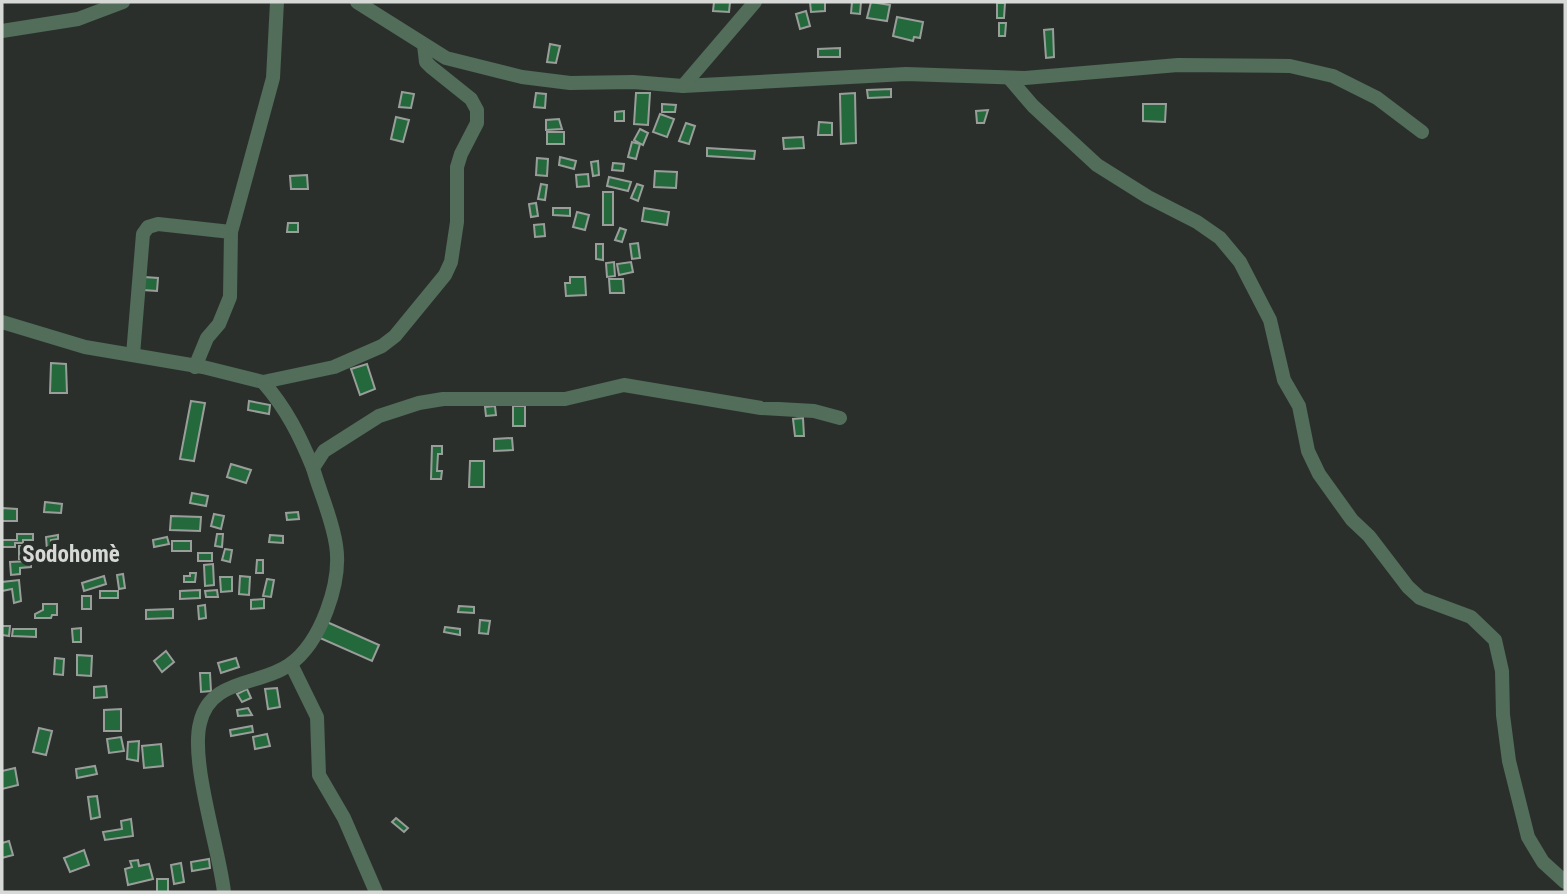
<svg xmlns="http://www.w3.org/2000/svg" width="1567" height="894" viewBox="0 0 1567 894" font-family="'Roboto Condensed',sans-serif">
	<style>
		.building { fill: #24693c; stroke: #9a9e9b; stroke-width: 2 }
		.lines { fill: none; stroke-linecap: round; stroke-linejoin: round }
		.minor { stroke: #526d59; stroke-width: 14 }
		.labels { text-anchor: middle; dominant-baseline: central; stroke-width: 7; stroke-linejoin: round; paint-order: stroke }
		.quarter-label { font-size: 23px; font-weight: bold; fill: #d7d9d7; stroke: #2b2f2c }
	</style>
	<rect width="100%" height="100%" fill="#2b2f2c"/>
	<g class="building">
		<path d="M714 2H730L729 12 713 11Z"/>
		<path d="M810 2H825V11L811 12Z"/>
		<path d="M852 2H861L860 14 851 13Z"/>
		<path d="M871 2 890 5 887 21 867 18Z"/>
		<path d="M997 3H1005L1004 18H997Z"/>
		<path d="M806 11 810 26 800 29 796 14Z"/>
		<path d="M897 17 923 22 920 38 914 37 913 41 893 36Z"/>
		<path d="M999 23H1006L1005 36H999Z"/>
		<path d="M1053 29 1054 57 1046 58 1044 30Z"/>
		<path d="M550 44 560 46 556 63 547 62Z"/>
		<path d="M840 48V57H818V49Z"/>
		<path d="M891 89V97L868 98 867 90Z"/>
		<path d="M402 92 414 94 411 108 399 107Z"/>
		<path d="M536 93 546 94 545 108 534 107Z"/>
		<path d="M636 93H650L648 125 634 124Z"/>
		<path d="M855 93 856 143 841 144 840 94Z"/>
		<path d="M662 104 676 105 675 112H662Z"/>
		<path d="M1143 104H1166L1165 122 1143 121Z"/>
		<path d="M988 110 984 123H977L976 111Z"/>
		<path d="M624 111V121H615V112Z"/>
		<path d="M660 114 674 119 667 137 653 132Z"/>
		<path d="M396 117 409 120 403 142 391 139Z"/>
		<path d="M559 119 562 129 546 130V120Z"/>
		<path d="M819 122 832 123V135H818Z"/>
		<path d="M686 123 695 126 689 144 679 141Z"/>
		<path d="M640 129 648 133 643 145 634 140Z"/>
		<rect x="547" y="132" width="17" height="12"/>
		<path d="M803 137 804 148 784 149 783 138Z"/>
		<path d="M632 142 640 144 636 159 628 157Z"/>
		<path d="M707 148 755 151 754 159 707 156Z"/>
		<path d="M560 157 576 161 574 169 559 165Z"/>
		<path d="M537 158 548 159 547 176 536 175Z"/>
		<path d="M598 161 599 175 593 176 591 162Z"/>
		<path d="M613 163 624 164 623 171 612 170Z"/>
		<path d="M655 171 677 172 676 188 654 187Z"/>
		<path d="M588 174 589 186 577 187 576 175Z"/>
		<path d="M307 175 308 189H291L290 176Z"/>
		<path d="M609 177 631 182 628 191 607 186Z"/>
		<path d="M541 184 547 185 545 200 538 199Z"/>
		<path d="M637 184 643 186 638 201 631 198Z"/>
		<rect x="603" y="192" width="10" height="33"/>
		<path d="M536 203 538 216 531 217 529 204Z"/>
		<path d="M553 208H570V216L553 215Z"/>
		<path d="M644 208 669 212 667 225 642 221Z"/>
		<path d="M577 212 589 215 585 230 573 227Z"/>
		<path d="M288 223H298V232H287Z"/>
		<path d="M544 224 545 236 535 237 534 225Z"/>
		<path d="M620 228 626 230 622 242 615 240Z"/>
		<path d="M638 243 640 258 632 259 630 244Z"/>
		<path d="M596 244H603V260L596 259Z"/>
		<path d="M614 262 615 276 607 277 606 263Z"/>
		<path d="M631 262 633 272 619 275 617 264Z"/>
		<path d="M144 277 158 278 157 291 143 290Z"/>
		<path d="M570 277H585L586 295 566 296 565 283H570Z"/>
		<path d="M609 279H623L624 293H610Z"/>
		<path d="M51 363 66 364 67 393H50Z"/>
		<path d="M367 364 375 389 360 395 351 369Z"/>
		<path d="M191 401 205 403 194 461 180 459Z"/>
		<path d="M249 401 270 405 269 414 248 410Z"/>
		<path d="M495 406 496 415 486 416 485 407Z"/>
		<rect x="513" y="406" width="12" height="20"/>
		<path d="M803 418 804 436H795L793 419Z"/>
		<path d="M512 438 513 450 494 451V439Z"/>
		<path d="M432 446H442V454H438L437 471H442L441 479H431Z"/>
		<path d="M470 461H484V487H469Z"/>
		<path d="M231 464 251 470 246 483 227 477Z"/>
		<path d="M192 493 208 496 206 506 190 503Z"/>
		<path d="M45 502 62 504 61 513 44 512Z"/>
		<path d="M2 508 17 509V521H2Z"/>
		<path d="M298 512 299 519 287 520 286 513Z"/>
		<path d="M214 514 224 516 221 529 211 526Z"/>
		<path d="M171 516 201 517 200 531 170 530Z"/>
		<path d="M17 534H33V540H23V543H15V547H2V540H17Z"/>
		<path d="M217 534H223L222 547 215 546Z"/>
		<path d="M58 535V539L51 540V549L47 550 46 537Z"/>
		<path d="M270 535 283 536V543L269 542Z"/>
		<path d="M167 537 169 544 154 547 153 540Z"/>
		<rect x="172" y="541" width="19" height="10"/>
		<rect x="19" y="546" width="7" height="13"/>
		<path d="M225 549 232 550 230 562 222 560Z"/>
		<rect x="198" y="553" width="14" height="8"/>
		<path d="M257 560H263V573H256Z"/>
		<path d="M31 561V567L20 568V574L11 575 10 562Z"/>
		<path d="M213 564 214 585 205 586 204 565Z"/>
		<path d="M190 573H196L195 582H184V576H190Z"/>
		<path d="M123 574 125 588 119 589 117 575Z"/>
		<path d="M104 576 106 584 84 591 82 583Z"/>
		<path d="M240 576 250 577 249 595 239 594Z"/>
		<path d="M220 577H232V591L221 592Z"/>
		<path d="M267 579 274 580 271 597 263 596Z"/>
		<path d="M19 580 21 601 14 603 12 589 2 591V582Z"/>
		<path d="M200 590V598L180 599V591Z"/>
		<path d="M217 590 218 597H206L205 591Z"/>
		<rect x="100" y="591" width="18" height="7"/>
		<rect x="82" y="596" width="9" height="13"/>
		<path d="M264 599V608L251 609V600Z"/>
		<path d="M43 604H57V615H52L51 618H35V614L43 610Z"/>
		<path d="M205 605 206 618 199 619 198 606Z"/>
		<path d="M459 606 474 607V613L458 612Z"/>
		<path d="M173 609V618L146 619V610Z"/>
		<path d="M480 620 490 621 488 634 479 633Z"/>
		<path d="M327 622 379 645 372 661 320 638Z"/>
		<path d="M2 626H10L9 636 2 635Z"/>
		<path d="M445 627 460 629V635L444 632Z"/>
		<path d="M81 628V642H73L72 629Z"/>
		<path d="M13 629H36V637L12 636Z"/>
		<path d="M166 651 174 662 162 672 154 661Z"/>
		<path d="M77 655 92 656 91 676 77 675Z"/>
		<path d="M55 658 64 659 63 675 54 674Z"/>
		<path d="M236 658 239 667 221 673 218 663Z"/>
		<path d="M200 673H210L211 691 201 692Z"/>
		<path d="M106 686 107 697 94 698V687Z"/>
		<path d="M277 688 280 707 268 709 265 689Z"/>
		<path d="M247 689 251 698 242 702 237 694Z"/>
		<path d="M248 708 252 715 238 716 237 710Z"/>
		<path d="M121 709V731H104V710Z"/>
		<path d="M252 726 253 732 231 736 230 730Z"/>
		<path d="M39 728 52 731 46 755 33 752Z"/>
		<path d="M267 734 270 746 255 749 253 737Z"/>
		<path d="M121 737 124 751 109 753 107 739Z"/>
		<path d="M139 741 138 761 127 759 128 742Z"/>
		<path d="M161 744 163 766 144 768 142 746Z"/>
		<path d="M95 766 97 774 77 778 76 769Z"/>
		<path d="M15 768 18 785 2 789V771Z"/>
		<path d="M97 796 100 817 91 819 88 797Z"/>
		<path d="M396 818 408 828 404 832 392 822Z"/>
		<path d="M131 819 133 836 105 840 103 832 122 829 121 821Z"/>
		<path d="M9 841 13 855 2 858V843Z"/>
		<path d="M84 850 89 865 70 872 64 858Z"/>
		<path d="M209 859 210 868 192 871 191 862Z"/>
		<path d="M138 860 139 866 149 864 153 879 128 885 125 869 132 867 130 861Z"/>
		<path d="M181 863 184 882 174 884 171 865Z"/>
		<rect x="157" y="879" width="11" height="13"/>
	</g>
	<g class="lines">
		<g class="minor">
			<path d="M357 2 446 58 522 77 570 83 633 82 683 86 906 74 1025 78 1178 65 1290 66 1333 76 1377 98 1422 132"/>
			<path d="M2 31 78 19 123 2"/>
			<path d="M1009 78 1033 106 1097 165 1148 197 1197 222 1220 238 1240 262 1270 320 1284 380 1299 406 1308 451 1319 474 1352 520 1369 536 1408 587 1420 598 1471 617 1495 640 1502 671 1503 715 1509 761 1528 837 1543 862 1565 882"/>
			<path d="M683 86 755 2"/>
			<path d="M231 232 273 78 277 2"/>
			<path d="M2 322 85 347 203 367 263 382 334 367 382 346 395 336 445 275 451 262 457 222V167L461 154 477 123V110L471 99 431 67 426 62 424 45"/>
			<path d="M133 355 143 234 148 227 158 224 231 232 230 297 219 324 207 338 195 367"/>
			<path d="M263 382C286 408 300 436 313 468"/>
			<path d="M291 664 317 717 319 775 344 818 376 892"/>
			<path d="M224 892C219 848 190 762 200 723 210 678 259 686 289 665 321 643 342 582 336 545 332 518 320 493 313 468L324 451 379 416 419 403 443 399H565L624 385 761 408 814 411 840 418"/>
		</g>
	</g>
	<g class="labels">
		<g class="quarter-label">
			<text x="71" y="554">Sodohomè</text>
		</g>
	</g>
	<rect width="1567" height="894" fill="none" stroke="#d7d9d7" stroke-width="7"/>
</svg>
